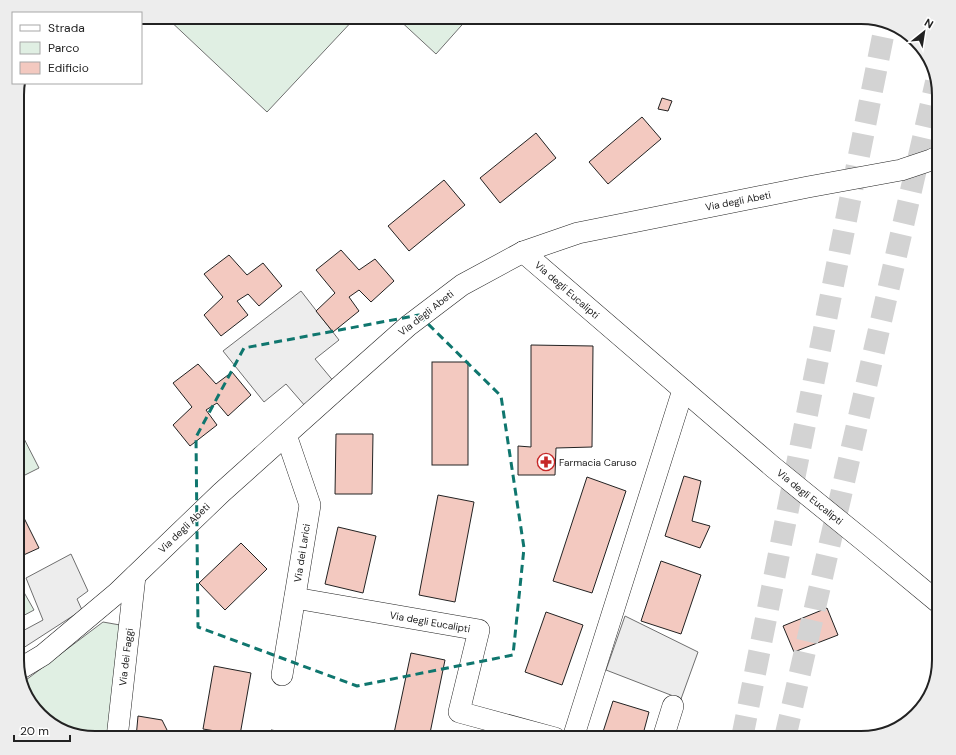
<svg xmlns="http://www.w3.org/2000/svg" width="956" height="755" viewBox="0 0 956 755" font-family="'DM Sans',sans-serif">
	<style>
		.green { fill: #e0efe3; stroke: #6f6f6f }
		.parking { fill: #ededed; stroke: #6f6f6f }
		.building { fill: #f3c9c0; stroke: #222 }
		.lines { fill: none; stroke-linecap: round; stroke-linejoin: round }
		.highway-tunnel { stroke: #d3d3d3; stroke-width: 22; stroke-dasharray: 22 11; stroke-linecap: butt }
		.minor-casing { stroke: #222; stroke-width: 22 }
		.minor { stroke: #fff; stroke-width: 21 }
		.marked { fill: none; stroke: #0f766e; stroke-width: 3; stroke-dasharray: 8 5; stroke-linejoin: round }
		.labels { text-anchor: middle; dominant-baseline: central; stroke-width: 3; stroke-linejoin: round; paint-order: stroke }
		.street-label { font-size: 10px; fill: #222; stroke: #fff }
		.poi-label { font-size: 10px; fill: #222; stroke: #fff; text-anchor: start }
		.rim { fill: none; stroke: #222; stroke-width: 2 }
	</style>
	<rect width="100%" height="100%" fill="#fff"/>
	<g class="green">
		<path d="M166 17H356L267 112Z"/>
		<path d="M396 17H469L436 54Z"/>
		<path d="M17 425 39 468 17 479Z"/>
		<path d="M17 580 34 610 17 619Z"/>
		<path d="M103 622 120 625 112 738H94L44 719 25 694 22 683Z"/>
	</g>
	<g class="parking">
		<path d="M301 291 339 340 315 359 335 383 306 407 286 384 264 402 223 351Z"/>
		<path d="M71 554 88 591 77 599 82 610 17 652V634L43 620 26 578Z"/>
		<path d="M625 616 698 652 681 699 606 670Z"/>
	</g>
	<g class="building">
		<path d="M662 98 672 101 668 111 658 109Z"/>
		<path d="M642 117 661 139 608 184 589 162Z"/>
		<path d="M536 133 556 158 500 203 480 178Z"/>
		<path d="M444 180 465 205 409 251 388 226Z"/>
		<path d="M341 250 359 270 375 259 394 281 371 302 359 290 349 297 359 311 333 332 316 311 335 293 316 270Z"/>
		<path d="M229 255 247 275 263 263 282 286 259 306 248 294 237 301 248 315 221 336 204 315 223 297 204 274Z"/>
		<path d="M531 345 593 346 592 447 556 448 555 475H518V446L531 447Z"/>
		<rect x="432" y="362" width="36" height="103"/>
		<path d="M198 364 216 384 232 372 251 395 228 416 217 403 206 410 217 425 190 446 173 425 192 407 173 383Z"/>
		<path d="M336 434H373L372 494H335Z"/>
		<path d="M684 476 701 481 692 521 710 526 700 548 665 536Z"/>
		<path d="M587 477 626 491 592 593 553 581Z"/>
		<path d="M438 495 474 502 455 602 419 595Z"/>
		<path d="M17 504 39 548 17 558Z"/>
		<path d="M338 527 376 536 363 593 325 584Z"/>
		<path d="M241 543 267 569 225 610 199 583Z"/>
		<path d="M661 561 701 575 681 634 641 621Z"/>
		<path d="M827 608 838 635 794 652 783 626Z"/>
		<path d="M546 612 583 625 562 685 525 672Z"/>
		<path d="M411 653 445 660 429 738H393Z"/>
		<path d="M214 666 251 673 240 735 203 729Z"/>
		<path d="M613 701 649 712 642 738H601Z"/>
		<path d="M138 716 162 720 171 738H136Z"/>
		<path d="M271 730 307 736 306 738H270Z"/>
	</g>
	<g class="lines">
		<g class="highway-tunnel">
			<path d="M742 738 885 26"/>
			<path d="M785 738 936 82"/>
		</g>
		<defs>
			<g id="minor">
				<path d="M523 252 773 467 869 545 939 603"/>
				<path d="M295 598 479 630 459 712 555 738"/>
				<path d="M18 670 43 655 117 593 221 493 346 381 408 326 462 285 523 252 578 233 808 187 901 170 931 160 939 156"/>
				<path d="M282 675 310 505 286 435"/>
				<path d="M117 738 135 576"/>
				<path d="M573 738 683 390"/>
				<path d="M663 738 673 706"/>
			</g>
		</defs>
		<use href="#minor" class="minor-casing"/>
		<use href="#minor" class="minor"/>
	</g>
	<path class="marked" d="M419 315 501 396 524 548 513 655 357 686 198 627 196 437 244 348Z"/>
	<defs>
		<symbol id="pharmacy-ring" viewBox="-11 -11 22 22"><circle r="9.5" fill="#fff" stroke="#c62828" stroke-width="1.5"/><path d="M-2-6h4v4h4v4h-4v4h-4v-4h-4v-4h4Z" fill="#c62828"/></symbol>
	</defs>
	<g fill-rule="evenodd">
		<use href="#pharmacy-ring" x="536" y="452" width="20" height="20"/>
	</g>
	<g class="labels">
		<g class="street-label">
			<text transform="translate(738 201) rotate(-11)">Via degli Abeti</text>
			<text transform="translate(567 290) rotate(41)">Via degli Eucalipti</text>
			<text transform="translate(426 313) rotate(-38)">Via degli Abeti</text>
			<text transform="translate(810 497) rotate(39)">Via degli Eucalipti</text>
			<text transform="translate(184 528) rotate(-44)">Via degli Abeti</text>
			<text transform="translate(302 553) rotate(-81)">Via dei Larici</text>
			<text transform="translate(430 622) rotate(10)">Via degli Eucalipti</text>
			<text transform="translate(126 657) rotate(-83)">Via dei Faggi</text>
		</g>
		<g class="poi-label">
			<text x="559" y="462">Farmacia Caruso</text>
		</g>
	</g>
	<path d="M0 0H956V755H0ZM95 24H861A71 71 0 0 1 932 95V660A71 71 0 0 1 861 731H95A71 71 0 0 1 24 660V95A71 71 0 0 1 95 24Z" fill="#ededed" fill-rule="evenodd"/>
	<path class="rim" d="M95 24H861A71 71 0 0 1 932 95V660A71 71 0 0 1 861 731H95A71 71 0 0 1 24 660V95A71 71 0 0 1 95 24Z"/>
	<rect x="12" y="12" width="130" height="72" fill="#ffffff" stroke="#a7a7a7"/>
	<rect x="20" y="25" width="20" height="6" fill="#ffffff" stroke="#a7a7a7"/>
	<text x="48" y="32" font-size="12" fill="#222222">Strada</text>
	<rect x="20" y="42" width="20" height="12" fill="#e0efe3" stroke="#a7a7a7"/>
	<text x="48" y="52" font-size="12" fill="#222222">Parco</text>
	<rect x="20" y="62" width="20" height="12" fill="#f3c9c0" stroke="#a7a7a7"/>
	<text x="48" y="72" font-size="12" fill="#222222">Edificio</text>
	<g transform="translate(924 32) rotate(30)" stroke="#ffffff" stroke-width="3" paint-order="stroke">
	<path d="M0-3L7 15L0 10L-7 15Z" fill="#222222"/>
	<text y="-6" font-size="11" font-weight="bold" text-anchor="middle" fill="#222222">N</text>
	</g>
	<path d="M14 735v6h56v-6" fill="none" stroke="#222222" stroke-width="2"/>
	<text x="20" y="735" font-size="12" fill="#222222" stroke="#ffffff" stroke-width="3" paint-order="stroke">20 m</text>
</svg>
